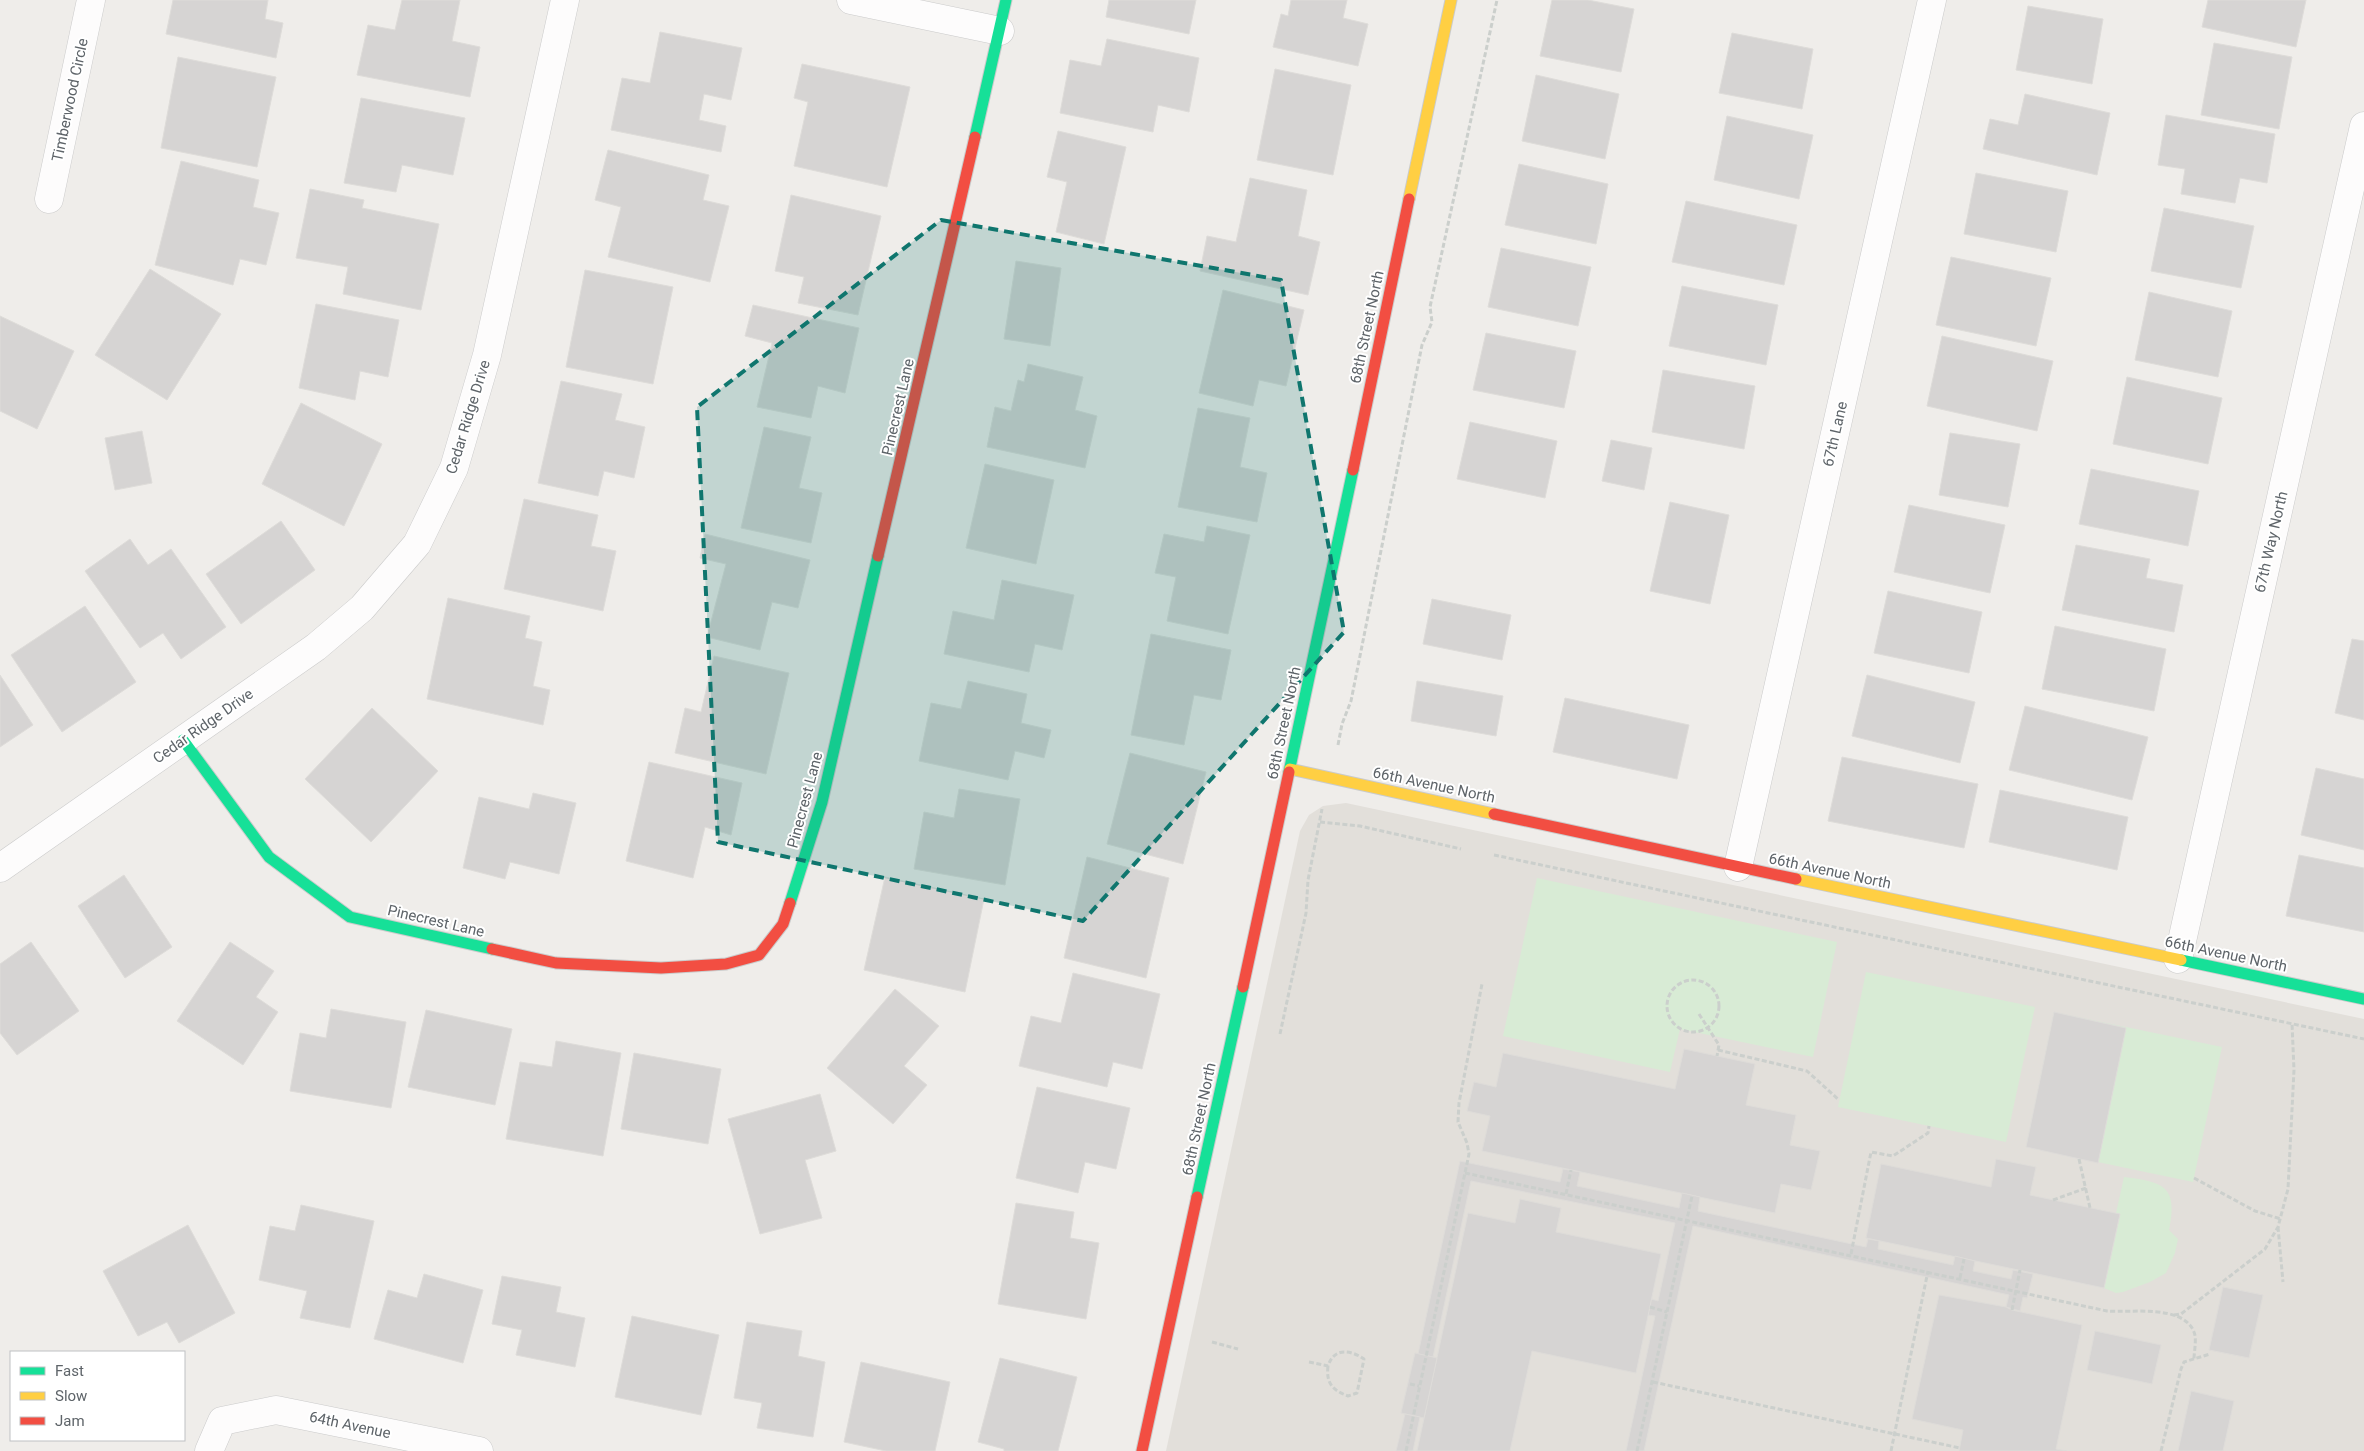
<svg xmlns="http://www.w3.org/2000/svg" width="2364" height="1451" viewBox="0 0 2364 1451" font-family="Roboto,sans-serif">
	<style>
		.education { fill: #e2dfda }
		.green { fill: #d8ebd5 }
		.building { fill: #d6d4d3; stroke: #dedcd9 }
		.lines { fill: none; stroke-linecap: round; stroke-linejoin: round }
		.street-casing { stroke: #cbcbcb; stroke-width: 29 }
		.fast-casing { stroke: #cacbcb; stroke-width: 13 }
		.slow-casing { stroke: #cacbcb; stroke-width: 13 }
		.jam-casing { stroke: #cacbcb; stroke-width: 13 }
		.path { stroke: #cbcfcc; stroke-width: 3; stroke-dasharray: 5 2.5; stroke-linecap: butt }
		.street { stroke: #fdfcfc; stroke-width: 28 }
		.fast { stroke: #16e098; stroke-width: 11 }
		.slow { stroke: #ffcf43; stroke-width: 11 }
		.jam { stroke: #f24e42; stroke-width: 11 }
		.marked { fill: #0f766e; fill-opacity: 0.2; stroke: #0f766e; stroke-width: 4; stroke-dasharray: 10 6; stroke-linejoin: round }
		.labels { text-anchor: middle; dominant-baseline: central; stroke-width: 4; stroke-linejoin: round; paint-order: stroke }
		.street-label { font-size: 15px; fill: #5e6469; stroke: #fff }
	</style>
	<rect width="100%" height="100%" fill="#efedea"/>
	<path class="education" d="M1346 803 2364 1019V1451H1166L1300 831 1309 815 1323 806Z"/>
	<g class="green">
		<path d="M1537 878 1837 942 1813 1057 1680 1029 1670 1072 1503 1036Z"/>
		<path d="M1866 972 2035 1007 2006 1142 1838 1107Z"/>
		<path d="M2054 1012 2222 1047 2193 1182 2026 1147Z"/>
		<path d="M2124 1177C2164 1182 2178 1186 2169 1230L2178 1239 2175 1253 2166 1273 2150 1282 2123 1292 2116 1293 2104 1288 2120 1214 2116 1213Z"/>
	</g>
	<g class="building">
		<path d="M173 0H268L265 19 283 23 276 58 166 34Z"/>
		<path d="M402 0H460L452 41 480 47 470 97 357 75 368 25 395 30Z"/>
		<path d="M1109 0H1196L1189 34 1106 17Z"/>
		<path d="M1291 0H1347L1343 18 1368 24 1358 66 1273 47 1281 14 1288 16Z"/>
		<path d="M1552 0H1588L1634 9 1621 72 1540 56Z"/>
		<path d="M2208 0H2306L2296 47 2202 27Z"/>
		<path d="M2028 6 2103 19 2092 84 2016 70Z"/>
		<path d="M660 32 742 48 731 100 704 94 699 120 726 126 721 152 611 130 622 78 650 83Z"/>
		<path d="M1732 33 1813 49 1802 109 1719 93Z"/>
		<path d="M1107 39 1199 58 1189 112 1158 105 1153 132 1060 113 1070 60 1101 66Z"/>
		<path d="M2214 43 2292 57 2279 129 2201 115Z"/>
		<path d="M178 57 276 77 257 167 161 148Z"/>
		<path d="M802 64 910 87 887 187 794 166 808 102 794 98Z"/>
		<path d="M1275 69 1351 85 1333 175 1257 160Z"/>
		<path d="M1536 75 1619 94 1605 159 1522 141Z"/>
		<path d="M2025 94 2110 113 2097 175 1983 149 1990 119 2018 125Z"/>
		<path d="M361 98 465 118 453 175 402 165 396 192 344 183Z"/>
		<path d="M2166 115 2275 134 2267 183 2240 178 2235 203 2181 194 2185 169 2158 165Z"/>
		<path d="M1727 116 1813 135 1799 199 1714 180Z"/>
		<path d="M1058 131 1126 147 1104 244 1056 232 1067 182 1047 177Z"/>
		<path d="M608 150 709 175 703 200 729 206 710 282 608 257 621 207 595 200Z"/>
		<path d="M181 161 259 180 253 207 279 213 266 265 240 259 233 285 155 265Z"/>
		<path d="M1519 164 1608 184 1596 244 1505 225Z"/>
		<path d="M1976 173 2068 191 2056 252 1964 234Z"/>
		<path d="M1250 178 1307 190 1298 236 1320 242 1308 295 1200 271 1207 236 1236 242Z"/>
		<path d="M310 189 364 200 362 208 439 224 421 310 343 294 348 267 296 258Z"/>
		<path d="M791 195 881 216 858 315 798 303 804 277 775 271Z"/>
		<path d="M1686 201 1797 225 1784 285 1672 262Z"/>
		<path d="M2164 208 2254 226 2241 288 2151 271Z"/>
		<path d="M1501 248 1591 267 1578 326 1488 307Z"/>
		<path d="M1951 257 2051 278 2036 346 1936 325Z"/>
		<path d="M1016 261 1061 268 1050 346 1004 339Z"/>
		<path d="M150 269 221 314 167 400 95 355Z"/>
		<path d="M585 270 673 287 653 384 566 367Z"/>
		<path d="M1682 286 1778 305 1766 365 1669 346Z"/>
		<path d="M1223 290 1304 310 1286 386 1259 380 1253 406 1199 393Z"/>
		<path d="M2149 292 2232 311 2218 377 2135 360Z"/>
		<path d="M316 304 399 320 388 377 360 371 355 400 299 388Z"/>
		<path d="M753 305 859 328 845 393 818 386 811 418 757 407 772 343 745 336Z"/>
		<path d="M0 316 74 351 37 429 0 411Z"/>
		<path d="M1486 333 1576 351 1564 408 1473 390Z"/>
		<path d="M1942 336 2053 361 2037 431 1927 406Z"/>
		<path d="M1028 364 1083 377 1075 410 1097 416 1085 468 987 447 995 407 1011 411 1018 380 1024 382Z"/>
		<path d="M1663 370 1755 386 1744 449 1652 432Z"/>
		<path d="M2127 377 2222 398 2208 464 2113 444Z"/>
		<path d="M561 381 622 394 615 420 645 427 634 478 604 471 598 496 538 483Z"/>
		<path d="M301 403 382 444 344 526 262 484Z"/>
		<path d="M1198 408 1250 418 1240 467 1267 473 1257 522 1178 507Z"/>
		<path d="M1470 422 1557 441 1545 498 1457 479Z"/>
		<path d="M764 427 811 437 799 488 822 493 811 543 741 528Z"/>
		<path d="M142 431 152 483 115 490 105 438Z"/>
		<path d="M1950 433 2020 444 2008 507 1939 495Z"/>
		<path d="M1611 440 1652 448 1644 490 1602 481Z"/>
		<path d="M985 464 1054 480 1036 564 966 548Z"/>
		<path d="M2091 469 2199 491 2188 546 2079 524Z"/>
		<path d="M524 499 598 515 591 546 616 551 603 611 504 589Z"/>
		<path d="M1670 502 1729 515 1710 604 1650 591Z"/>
		<path d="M1909 505 2005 525 1990 593 1894 572Z"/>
		<path d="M281 521 315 570 241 624 206 574Z"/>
		<path d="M1207 526 1250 535 1228 634 1167 621 1176 577 1155 573 1164 534 1204 542Z"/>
		<path d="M705 534 810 560 798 608 772 602 760 650 707 637 726 564 700 558Z"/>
		<path d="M130 539 148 565 171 549 226 627 181 659 163 633 140 648 85 571Z"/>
		<path d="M2076 545 2150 559 2146 578 2183 585 2174 632 2062 610Z"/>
		<path d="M1002 580 1074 595 1062 650 1035 644 1029 672 944 654 953 611 994 620Z"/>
		<path d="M1888 591 1982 612 1969 673 1874 653Z"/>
		<path d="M448 598 530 616 525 638 542 642 533 686 550 690 543 725 427 699Z"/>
		<path d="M1432 599 1511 615 1502 660 1423 644Z"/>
		<path d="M85 606 136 682 62 732 11 655Z"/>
		<path d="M2055 626 2166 649 2154 711 2042 689Z"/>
		<path d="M1151 634 1231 650 1221 700 1194 695 1184 745 1131 735Z"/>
		<path d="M2352 639 2364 641V720L2335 713Z"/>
		<path d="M714 656 789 673 766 774 675 753 685 708 701 712Z"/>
		<path d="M0 675 33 725 0 747Z"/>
		<path d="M1867 675 1975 702 1960 763 1852 736Z"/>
		<path d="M968 681 1027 694 1021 723 1051 730 1044 758 1015 751 1008 780 919 761 931 703 961 709Z"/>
		<path d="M1417 681 1503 696 1496 736 1411 721Z"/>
		<path d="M1565 698 1689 725 1677 779 1553 752Z"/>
		<path d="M2025 706 2148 737 2132 800 2009 770Z"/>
		<path d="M372 708 438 771 371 842 305 779Z"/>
		<path d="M1130 753 1206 772 1183 864 1107 844Z"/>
		<path d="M1842 757 1978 784 1964 848 1828 821Z"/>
		<path d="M649 762 742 783 731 835 705 827 693 878 626 861Z"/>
		<path d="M2316 768 2364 779V850L2301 835Z"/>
		<path d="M959 789 1020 799 1005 885 914 869 924 812 954 818Z"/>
		<path d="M2000 790 2128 817 2117 870 1989 842Z"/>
		<path d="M533 793 576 803 559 874 510 862 505 879 463 868 479 797 529 809Z"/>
		<path d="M2299 855 2364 868V932L2286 916Z"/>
		<path d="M1087 857 1169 878 1146 978 1064 958Z"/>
		<path d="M124 875 172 947 125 978 78 906Z"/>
		<path d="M885 877 984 899 965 992 864 970Z"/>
		<path d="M31 942 79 1011 17 1055 0 1033V964Z"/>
		<path d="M230 942 274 971 256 997 278 1012 243 1065 177 1021Z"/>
		<path d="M1073 973 1160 994 1142 1069 1113 1062 1107 1087 1019 1066 1031 1016 1061 1023Z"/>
		<path d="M895 989 939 1026 904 1066 927 1085 893 1124 827 1068Z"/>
		<path d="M331 1009 406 1022 391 1108 290 1091 300 1033 326 1038Z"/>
		<path d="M426 1010 512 1029 495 1105 408 1087Z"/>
		<path d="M2054 1012 2126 1028 2098 1163 2026 1147Z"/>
		<path d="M556 1041 621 1053 603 1156 506 1139 520 1062 552 1067Z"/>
		<path d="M1684 1049 1755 1064 1746 1105 1796 1115 1790 1145 1820 1151 1811 1190 1781 1184 1775 1213 1482 1151 1490 1116 1467 1111 1474 1082 1496 1087 1503 1053 1675 1089Z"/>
		<path d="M634 1053 721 1069 708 1144 621 1129Z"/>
		<path d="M1037 1087 1130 1108 1116 1169 1085 1162 1078 1193 1016 1178Z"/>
		<path d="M820 1094 836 1151 805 1160 822 1218 760 1234 728 1119Z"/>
		<path d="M1996 1159 2036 1167 2030 1195 2120 1214 2104 1288 1866 1238 1881 1164 1991 1187Z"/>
		<path d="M1460 1161 1560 1182 1563 1169 1580 1172 1577 1186 1679 1208 1682 1193 1700 1197 1698 1211 1866 1247 1868 1239 1879 1241 1878 1249 1953 1265 1955 1256 1975 1261 1973 1271 2011 1279 2013 1270 2033 1274 2027 1298 2023 1297 2020 1311 2006 1307 2009 1295 1693 1226 1644 1451H1626L1655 1316 1648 1315 1651 1299 1658 1301 1675 1223 1471 1181 1433 1357 1418 1354Z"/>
		<path d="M1520 1199 1561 1208 1556 1232 1661 1254 1636 1373 1532 1351 1510 1451H1417L1468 1213 1515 1223Z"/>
		<path d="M1016 1203 1074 1212 1070 1238 1099 1243 1086 1319 998 1304Z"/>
		<path d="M301 1205 374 1221 350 1328 300 1318 307 1291 259 1280 270 1226 295 1231Z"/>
		<path d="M188 1225 235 1313 179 1343 167 1322 138 1336 103 1271Z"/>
		<path d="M424 1274 483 1290 463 1363 374 1339 388 1290 417 1298Z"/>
		<path d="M502 1276 561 1287 556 1312 585 1318 575 1367 516 1355 522 1330 492 1324Z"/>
		<path d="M2223 1287 2263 1295 2249 1358 2209 1350Z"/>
		<path d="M1939 1295 2006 1307 2012 1310 2082 1325 2056 1449 2067 1451H1959L1963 1430 1912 1419Z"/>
		<path d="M632 1316 719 1335 701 1415 615 1397Z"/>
		<path d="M747 1322 802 1331 798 1356 825 1362 813 1437 757 1428 762 1403 734 1398Z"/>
		<path d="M2095 1331 2161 1345 2152 1384 2087 1370Z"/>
		<path d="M1415 1353 1437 1358 1424 1418 1401 1413Z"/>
		<path d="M1000 1358 1077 1377 1058 1451H1004V1449L978 1442Z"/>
		<path d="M861 1362 950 1382 935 1451H886L844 1442Z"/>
		<path d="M2191 1391 2234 1401 2223 1451H2178Z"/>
		<path d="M1405 1414 1420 1417 1413 1451H1396Z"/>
	</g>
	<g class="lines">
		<defs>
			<g id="street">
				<path d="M851 0 1000 31"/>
				<path d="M49 199 91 0"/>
				<path d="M1738 867 1932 0"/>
				<path d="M0 868 316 647 362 608 417 544 454 468 487 355 565 0"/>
				<path d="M2178 959 2364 126"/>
				<path d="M209 1451 222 1421 276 1410 479 1451"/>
			</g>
			<g id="fast">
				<path d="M975 137 1006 0"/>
				<path d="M183 740 269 857 350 917 492 949"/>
				<path d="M1289 772 1353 470"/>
				<path d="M790 903 822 802 878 556"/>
				<path d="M2181 960 2364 999"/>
				<path d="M1197 1197 1243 987"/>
			</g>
			<g id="slow">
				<path d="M1409 199 1451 0"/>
				<path d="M1290 769 1494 814"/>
				<path d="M1796 879 2181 960"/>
			</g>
			<g id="jam">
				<path d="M1353 470 1409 199"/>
				<path d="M878 556 975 137"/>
				<path d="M1494 814 1796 879"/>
				<path d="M492 949 556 963 661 968 726 964 759 955 783 924 790 903"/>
				<path d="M1243 987 1289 772"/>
				<path d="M1142 1451 1197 1197"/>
			</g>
		</defs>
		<use href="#street" class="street-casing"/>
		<use href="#fast" class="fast-casing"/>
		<use href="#slow" class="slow-casing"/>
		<use href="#jam" class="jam-casing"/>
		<g class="path">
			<path d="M1338 745 1342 724 1351 701 1422 345 1432 322 1430 307 1497 0"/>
			<path d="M1320 822 1360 826 1461 849"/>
			<path d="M1494 855 2364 1039"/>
			<circle cx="1693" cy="1006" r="26"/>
			<path d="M1699 1014 1719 1045 1717 1056"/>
			<path d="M1280 1034 1306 913 1308 880 1322 809"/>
			<path d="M1718 1050 1807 1071 1839 1100"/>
			<path d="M2079 1159 2090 1208"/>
			<path d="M1465 1173 2107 1311C2130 1313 2183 1304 2194 1332 2197 1339 2194 1352 2194 1359"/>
			<path d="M2194 1178 2255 1211 2281 1219"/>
			<path d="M1566 1194 1571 1170"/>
			<path d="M2053 1200 2086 1188"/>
			<path d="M2278 1227 2283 1282"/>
			<path d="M1851 1254 1871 1152 1893 1156 1928 1133 1929 1126"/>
			<path d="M1960 1278 1964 1259"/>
			<path d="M1650 1307 1667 1312"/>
			<path d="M2012 1310 2020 1270"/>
			<path d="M2174 1315 2181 1314 2265 1249 2278 1227 2288 1189 2294 1070 2292 1023"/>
			<path d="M1212 1342 1238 1349"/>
			<path d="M1309 1362 1328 1366C1334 1347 1351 1350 1364 1359L1357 1393 1348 1396C1332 1390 1326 1383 1328 1366"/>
			<path d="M1653 1382 1960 1448"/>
			<path d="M1410 1384 1419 1386"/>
			<path d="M1406 1451 1469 1154 1467 1143 1458 1122 1459 1103 1482 984"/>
			<path d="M1637 1451 1692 1196"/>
			<path d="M1891 1451 1928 1271"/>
			<path d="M2161 1451 2181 1369 2184 1362 2210 1354"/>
		</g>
		<use href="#street" class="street"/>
		<use href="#fast" class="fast"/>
		<use href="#slow" class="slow"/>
		<use href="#jam" class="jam"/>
	</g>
	<path class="marked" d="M941 220 1281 280 1344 632 1083 921 718 842 697 407Z"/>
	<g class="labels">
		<g class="street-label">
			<text transform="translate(70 100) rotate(-78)">Timberwood Circle</text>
			<text transform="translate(1367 327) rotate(-78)">68th Street North</text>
			<text transform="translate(898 407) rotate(-77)">Pinecrest Lane</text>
			<text transform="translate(468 417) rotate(-73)">Cedar Ridge Drive</text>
			<text transform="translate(1835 434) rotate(-77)">67th Lane</text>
			<text transform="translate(2271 542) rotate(-77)">67th Way North</text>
			<text transform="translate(1284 723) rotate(-78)">68th Street North</text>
			<text transform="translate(203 726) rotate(-35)">Cedar Ridge Drive</text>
			<text transform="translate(1434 785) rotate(12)">66th Avenue North</text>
			<text transform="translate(805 800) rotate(-75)">Pinecrest Lane</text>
			<text transform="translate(1830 871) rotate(12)">66th Avenue North</text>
			<text transform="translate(436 921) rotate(13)">Pinecrest Lane</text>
			<text transform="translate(2226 954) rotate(12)">66th Avenue North</text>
			<text transform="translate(1199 1119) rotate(-78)">68th Street North</text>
			<text transform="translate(350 1425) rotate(12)">64th Avenue</text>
		</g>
	</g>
	<rect x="10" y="1351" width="175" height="90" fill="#ffffff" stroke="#bfc1c3"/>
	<rect x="20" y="1367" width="25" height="8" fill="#16e098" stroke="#bfc1c3"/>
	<text x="55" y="1376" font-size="15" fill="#5e6469">Fast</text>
	<rect x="20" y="1392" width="25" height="8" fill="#ffcf43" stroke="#bfc1c3"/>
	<text x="55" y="1401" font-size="15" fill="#5e6469">Slow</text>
	<rect x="20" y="1417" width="25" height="8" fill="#f24e42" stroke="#bfc1c3"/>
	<text x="55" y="1426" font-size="15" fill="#5e6469">Jam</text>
</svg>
